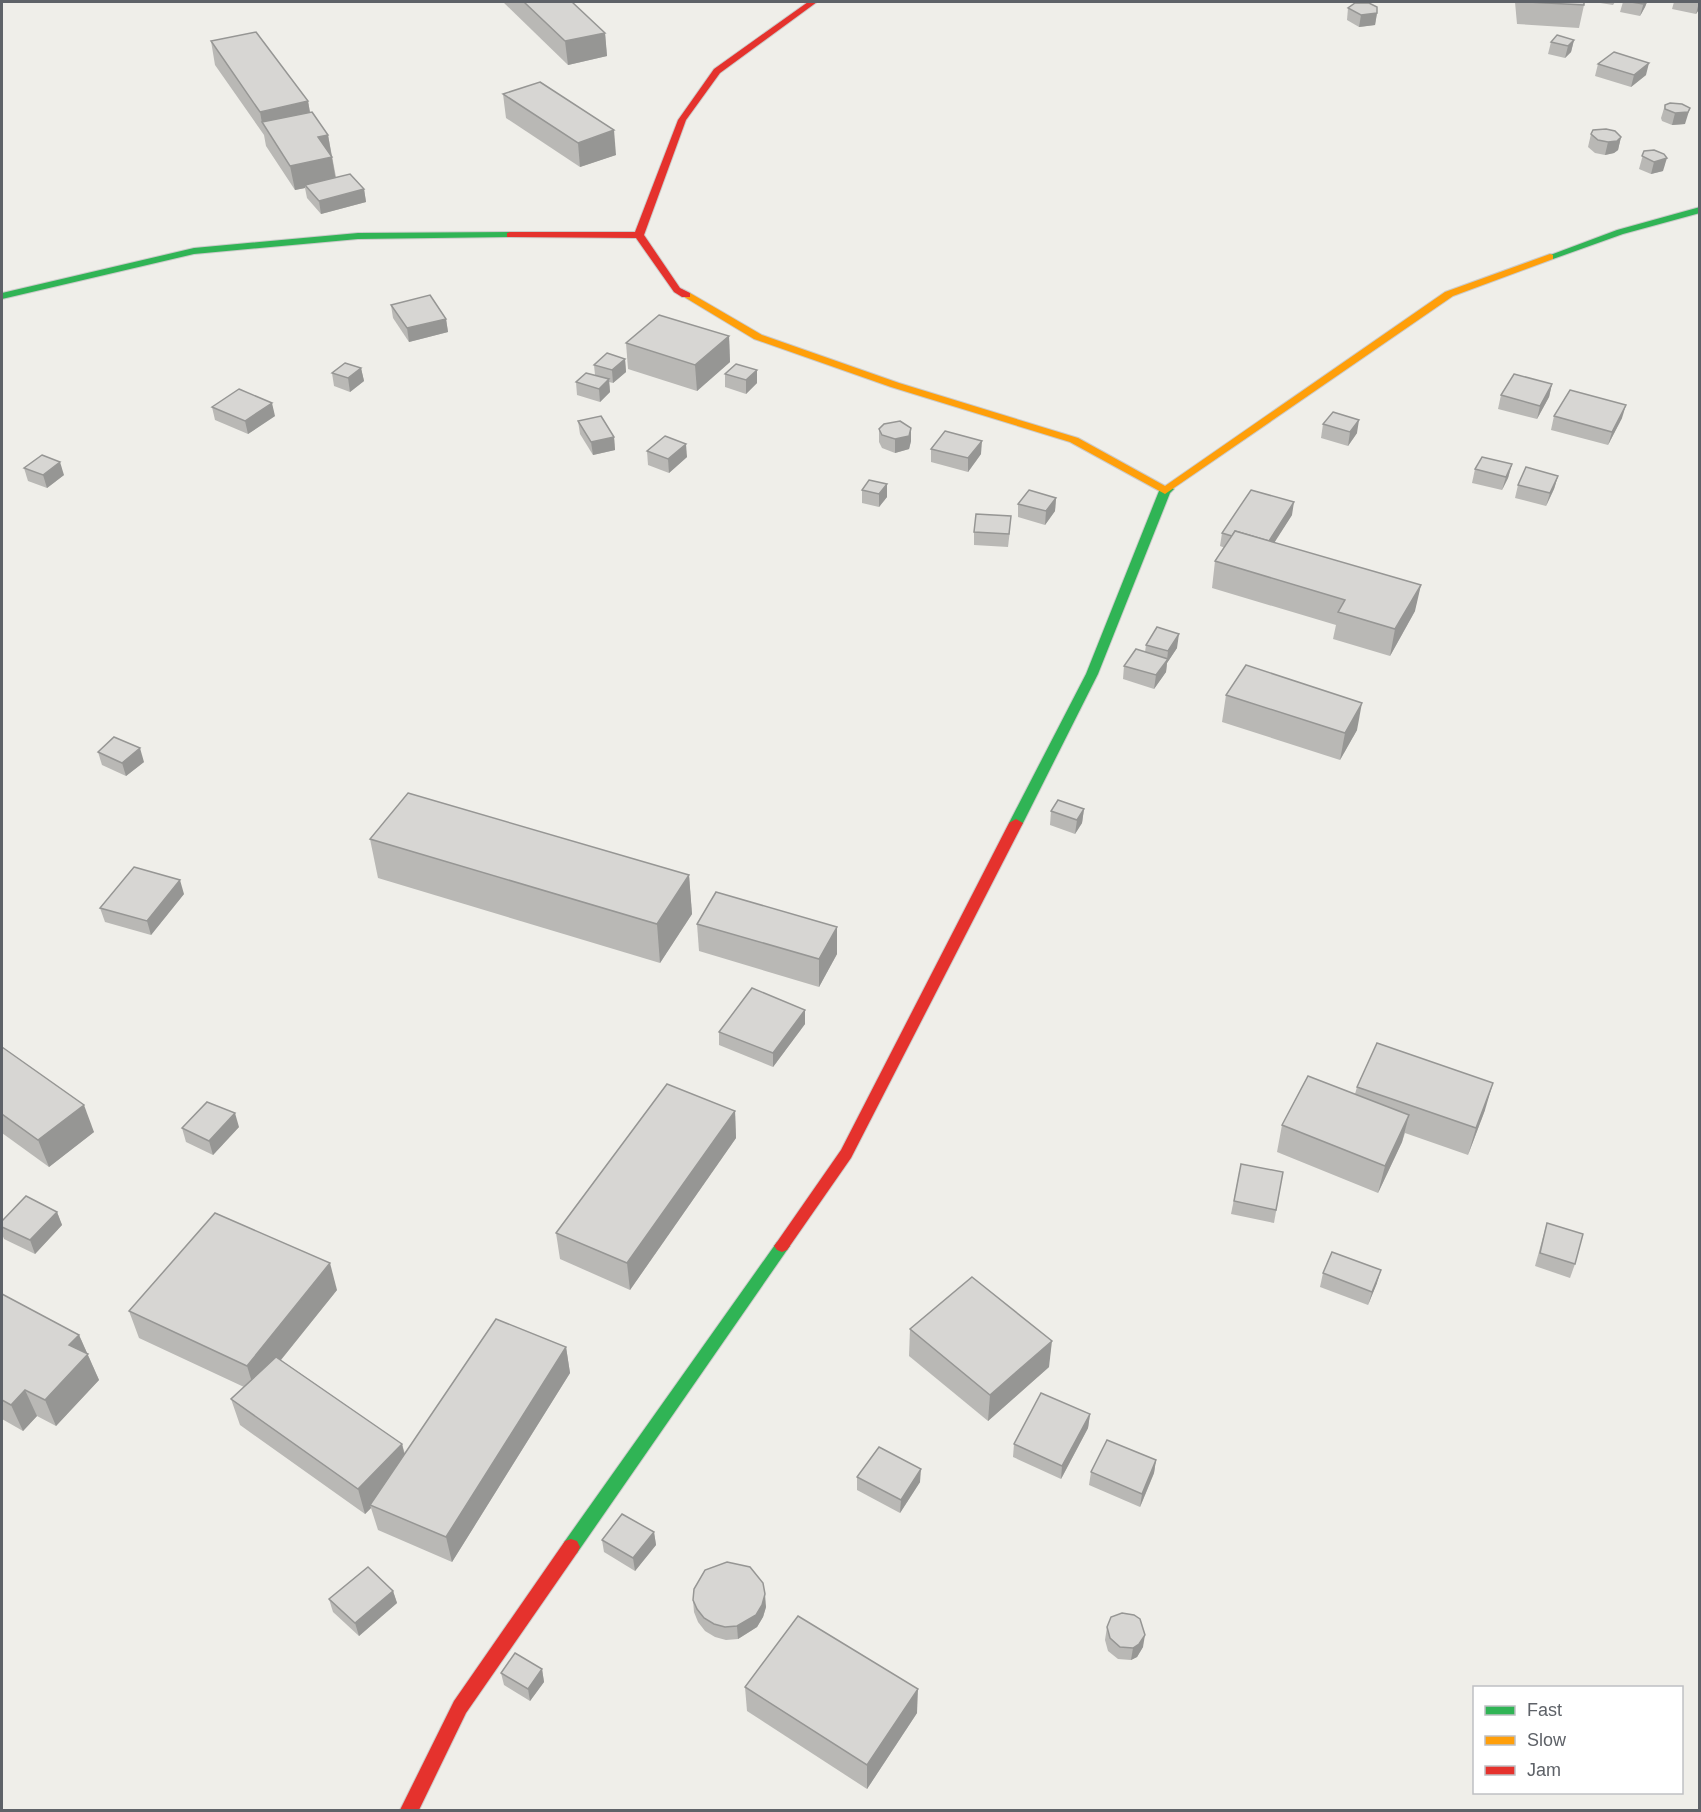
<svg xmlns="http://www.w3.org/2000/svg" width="1701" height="1812" viewBox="0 0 1701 1812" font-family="Helvetica,sans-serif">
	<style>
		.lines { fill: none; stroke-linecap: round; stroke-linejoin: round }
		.fast-casing { stroke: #cbcbca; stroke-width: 2 }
		.slow-casing { stroke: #cbcbca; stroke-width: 2 }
		.jam-casing { stroke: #cbcbca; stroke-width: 2 }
		.fast { fill: #30b455; fill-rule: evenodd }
		.slow { fill: #ff9f0a; fill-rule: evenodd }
		.jam { fill: #e5322d; fill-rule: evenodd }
		.wall { fill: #b9b8b5 }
		.shaded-wall { fill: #969694 }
		.building { fill: #d7d6d3; stroke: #969694; stroke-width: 1.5 }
	</style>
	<rect width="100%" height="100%" fill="#efeee9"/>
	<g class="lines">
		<defs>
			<g id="fast">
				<path d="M1700 207V213L1623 234 1553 259 1545 257 1617 230Z"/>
				<path d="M510 232 513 233V237L358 239 194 254 2 299V293L194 248 358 233Z"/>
				<path d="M1168 486 1174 489 1170 493 1098 674 1023 823 1021 826H1011L1009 823 1086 674 1159 491Z"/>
				<path d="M782 1240 787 1242 790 1246 787 1250 577 1553 571 1555 565 1553 562 1547 565 1541 777 1242Z"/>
			</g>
			<path id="slow" d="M1550 254 1553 255V259L1453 296 1165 494 1070 442 891 387 754 339 681 295 682 293H690L762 335 899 383 1078 438 1165 486 1445 292Z"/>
			<g id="jam">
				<path d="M808 2H817L720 73 686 120 644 235 680 288 690 293V297H682L674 292 636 238 507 237V233L510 232H635L678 120 714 69Z"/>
				<path d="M1016 819 1023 823 851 1158 787 1250 782 1252 777 1250 774 1246 777 1242 841 1150 1009 823Z"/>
				<path d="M571 1539 577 1541 580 1547 577 1553 466 1713 419 1810H400L454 1701 565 1541Z"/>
			</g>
		</defs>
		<use href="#fast" class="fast-casing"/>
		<use href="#slow" class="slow-casing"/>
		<use href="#jam" class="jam-casing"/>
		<use href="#fast" class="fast"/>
		<use href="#slow" class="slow"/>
		<use href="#jam" class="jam"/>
	</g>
	<g class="wall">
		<path d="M503 2H572L605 33 607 56 568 65Z"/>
		<path d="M1515 2H1584V5L1579 28 1517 24Z"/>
		<path d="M1594 2H1615L1613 5Z"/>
		<path d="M1623 2H1647L1645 7 1640 16 1620 12Z"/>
		<path d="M1674 2H1700V8L1696 14 1672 9Z"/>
		<path d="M1348 8 1377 13 1375 25 1359 27 1347 20Z"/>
		<path d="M1574 40 1571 52 1565 58 1548 54 1551 42Z"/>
		<path d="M211 41 308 101 310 112 328 135 336 177 364 189 366 202 321 214 307 198 305 188 295 190 266 146 264 135 215 65Z"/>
		<path d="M1598 64 1646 75 1631 87 1595 76Z"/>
		<path d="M503 94 616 155 580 167 506 118Z"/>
		<path d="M1670 103 1685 124 1672 125 1662 121 1661 118 1665 105Z"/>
		<path d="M1591 134 1621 137 1618 150 1614 153 1605 155 1595 153 1588 147Z"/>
		<path d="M1644 151 1663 171 1651 174 1639 169Z"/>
		<path d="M391 305 446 319 448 332 409 342 393 318Z"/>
		<path d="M729 336 730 362 697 391 628 369 626 343Z"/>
		<path d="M625 359 626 372 613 383 609 382 610 392 600 402 577 395 576 382 595 375 594 365Z"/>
		<path d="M361 368 364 381 350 392 334 386 332 373Z"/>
		<path d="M757 370V383L746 394 725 387V374Z"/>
		<path d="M1552 384 1549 397 1537 419 1498 409 1501 395Z"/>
		<path d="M212 407 275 416 248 434 215 420Z"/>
		<path d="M1554 416 1622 418 1608 445 1551 430Z"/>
		<path d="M578 421 614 437 615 450 593 455 580 434Z"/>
		<path d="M1323 424 1357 433 1348 446 1321 438Z"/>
		<path d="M879 429 911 441 909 449 895 453 882 448 879 442Z"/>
		<path d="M931 449 981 454 968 472 931 462Z"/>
		<path d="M647 451 687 457 669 473 648 465Z"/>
		<path d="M1512 464 1508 478 1502 490 1472 483 1475 469Z"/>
		<path d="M24 468 64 475 47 488 28 481Z"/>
		<path d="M1558 476 1554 489 1546 506 1515 498 1518 485Z"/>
		<path d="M869 480 887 497 879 507 862 503V490Z"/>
		<path d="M1056 498 1055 511 1045 525 1018 517V504Z"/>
		<path d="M1292 515 1274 542 1415 611 1390 656 1333 639 1336 625 1212 588 1215 561 1225 548 1220 546 1222 533Z"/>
		<path d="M1010 530 1008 547 974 545V532Z"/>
		<path d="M1146 645 1177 648 1167 663 1166 672 1154 689 1123 679 1124 666 1145 652Z"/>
		<path d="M1226 695 1357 730 1340 760 1222 722Z"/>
		<path d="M98 752 144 762 126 776 102 765Z"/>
		<path d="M1084 809 1082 823 1075 834 1050 825 1051 811Z"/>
		<path d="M370 839 689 875 692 914 660 963 378 878Z"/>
		<path d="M184 894 151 935 105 922 100 908Z"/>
		<path d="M697 924 837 954 819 987 699 951Z"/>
		<path d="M805 1010V1024L773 1067 719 1045V1032Z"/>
		<path d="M2 1047 94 1132 49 1167 2 1133Z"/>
		<path d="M1357 1087 1485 1110 1468 1155 1405 1133 1402 1142 1378 1193 1277 1152 1282 1125 1355 1094Z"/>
		<path d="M735 1111 736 1138 630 1290 560 1259 556 1233Z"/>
		<path d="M239 1127 213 1155 186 1142 182 1128Z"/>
		<path d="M1241 1164 1283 1172 1274 1223 1231 1214Z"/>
		<path d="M57 1212 62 1225 35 1254 4 1239 2 1234V1221Z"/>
		<path d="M1547 1223 1575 1264 1570 1278 1535 1266 1543 1237Z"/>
		<path d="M1323 1273 1377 1283 1368 1305 1320 1287Z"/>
		<path d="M337 1290 281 1360 402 1444 405 1454 566 1347 570 1373 452 1562 378 1530 371 1508 365 1514 240 1425 231 1399 244 1387 139 1338 129 1311Z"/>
		<path d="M2 1294 79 1335 99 1380 56 1426 37 1416 23 1431 2 1419Z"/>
		<path d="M910 1329 1049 1367 988 1421 909 1356Z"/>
		<path d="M1090 1414 1088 1428 1061 1479 1013 1457 1014 1444Z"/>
		<path d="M1156 1460 1154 1473 1140 1507 1089 1485 1091 1472Z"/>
		<path d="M857 1477 920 1482 900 1513 857 1490Z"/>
		<path d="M654 1532 656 1545 635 1571 604 1552 602 1540Z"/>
		<path d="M393 1591 397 1603 359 1636 333 1612 329 1599Z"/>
		<path d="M693 1600 766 1607 763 1617 757 1627 738 1639 726 1640 715 1637 705 1631 698 1622 694 1612Z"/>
		<path d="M1107 1627 1143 1647 1137 1657 1131 1660 1118 1659 1108 1651 1105 1640Z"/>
		<path d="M542 1669 544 1682 530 1701 504 1685 501 1673Z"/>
		<path d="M745 1687 917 1713 867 1789 747 1711Z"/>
	</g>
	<g class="shaded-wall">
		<path d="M1644 2H1647L1645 7 1640 16Z"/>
		<path d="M1699 2 1700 8 1696 14Z"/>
		<path d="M1377 13 1375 25 1359 27 1361 15Z"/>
		<path d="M605 33 607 56 568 65 565 41Z"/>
		<path d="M1574 40 1571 52 1565 58 1568 46Z"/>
		<path d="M1649 63 1646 75 1631 87 1634 75Z"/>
		<path d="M308 101 312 125 262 123 260 112Z"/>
		<path d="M1690 108 1685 124 1672 125 1675 113Z"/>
		<path d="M614 130 616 155 580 167 578 143Z"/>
		<path d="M328 135 336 181 305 185V188L295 190 290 166 318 137Z"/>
		<path d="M1621 137 1618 150 1614 153 1605 155 1608 142Z"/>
		<path d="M1667 158 1663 171 1651 174 1654 162Z"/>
		<path d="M364 189 366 202 321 214 319 201Z"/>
		<path d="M446 319 448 332 409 342 407 328Z"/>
		<path d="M729 336 730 362 697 391 695 365Z"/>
		<path d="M625 359 626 372 613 383 612 370Z"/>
		<path d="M361 368 364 381 350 392 348 378Z"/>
		<path d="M757 370V383L746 394V380Z"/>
		<path d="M609 379 610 392 600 402 599 389Z"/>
		<path d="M1552 384 1549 397 1537 419 1540 406Z"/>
		<path d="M272 403 275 416 248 434 245 421Z"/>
		<path d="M1626 405 1622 418 1608 445 1612 432Z"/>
		<path d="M1359 420 1357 433 1348 446 1350 432Z"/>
		<path d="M911 428V441L909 449 895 453V439Z"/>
		<path d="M614 437 615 450 593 455 591 442Z"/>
		<path d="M982 441 981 454 968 472V458Z"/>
		<path d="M686 444 687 457 669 473 668 459Z"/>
		<path d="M60 462 64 475 47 488 43 475Z"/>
		<path d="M1512 464 1508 478 1502 490 1506 477Z"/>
		<path d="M1558 476 1554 489 1546 506 1550 493Z"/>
		<path d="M887 484V497L879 507V494Z"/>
		<path d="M1056 498 1055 511 1045 525 1046 511Z"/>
		<path d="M1294 502 1292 515 1264 559 1266 546Z"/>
		<path d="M1421 585 1415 611 1390 656 1395 629Z"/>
		<path d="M1179 634 1177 648 1167 663 1166 672 1154 689 1156 675 1167 660 1168 651Z"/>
		<path d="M1362 703 1357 730 1340 760 1345 733Z"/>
		<path d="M140 748 144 762 126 776 122 763Z"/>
		<path d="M1084 809 1082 823 1075 834 1077 820Z"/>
		<path d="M689 875 692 914 660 963 657 924Z"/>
		<path d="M180 880 184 894 151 935 147 921Z"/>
		<path d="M837 927V954L819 987V959Z"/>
		<path d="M805 1010V1024L773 1067V1053Z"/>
		<path d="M1493 1083 1485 1110 1468 1155 1476 1128Z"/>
		<path d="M84 1105 94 1132 49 1167 38 1140Z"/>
		<path d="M735 1111 736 1138 630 1290 627 1263Z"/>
		<path d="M235 1113 239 1127 213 1155 209 1141Z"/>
		<path d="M1409 1115 1402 1142 1378 1193 1385 1166Z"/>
		<path d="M57 1212 62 1225 35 1254 30 1240Z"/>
		<path d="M330 1263 337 1290 255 1392 247 1366Z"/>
		<path d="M1381 1270 1377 1283 1368 1305 1372 1292Z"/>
		<path d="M79 1335 99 1380 56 1426 45 1400 69 1345Z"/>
		<path d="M1052 1341 1049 1367 988 1421 990 1395Z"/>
		<path d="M566 1347 570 1373 452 1562 446 1537Z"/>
		<path d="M25 1390 37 1416 23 1431 11 1405Z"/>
		<path d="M1090 1414 1088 1428 1061 1479 1062 1466Z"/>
		<path d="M402 1444 408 1470 370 1505 371 1508 365 1514 358 1489Z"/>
		<path d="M1156 1460 1154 1473 1140 1507 1142 1494Z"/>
		<path d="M921 1469 920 1482 900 1513 901 1500Z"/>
		<path d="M654 1532 656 1545 635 1571 633 1558Z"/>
		<path d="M393 1591 397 1603 359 1636 355 1623Z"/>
		<path d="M765 1594 766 1607 763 1617 757 1627 738 1639 737 1626Z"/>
		<path d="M1145 1635 1143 1647 1137 1657 1131 1660 1133 1648Z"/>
		<path d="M542 1669 544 1682 530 1701 528 1689Z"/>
		<path d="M918 1689 917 1713 867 1789V1765Z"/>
	</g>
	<g class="building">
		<path d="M524 2H572L605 33 565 41Z"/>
		<path d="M1528 2H1584V5Z"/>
		<path d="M1631 2H1644L1643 4Z"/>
		<path d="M1355 3H1369L1377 7V13L1361 15 1348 8Z"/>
		<path d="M256 32 308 101 260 112 211 41Z"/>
		<path d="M1557 35 1574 40 1568 46 1551 42Z"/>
		<path d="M1614 52 1649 63 1634 75 1598 64Z"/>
		<path d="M540 82 614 130 578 143 503 94Z"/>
		<path d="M1670 103 1682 104 1690 108 1688 112 1675 113 1665 109V105Z"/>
		<path d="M312 112 328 135 318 137 332 157 290 166 262 122Z"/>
		<path d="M1606 129 1615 131 1621 137 1617 141 1608 142 1598 140 1591 134 1593 130Z"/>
		<path d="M1654 150 1664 154 1667 158 1654 162 1642 156 1644 151Z"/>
		<path d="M350 174 364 189 319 201 305 185Z"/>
		<path d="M430 295 446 319 407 328 391 305Z"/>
		<path d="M659 315 729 336 695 365 626 343Z"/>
		<path d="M607 353 625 359 612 370 594 365Z"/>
		<path d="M345 363 361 368 348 378 332 373Z"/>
		<path d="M736 364 757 370 746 380 725 374Z"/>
		<path d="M586 373 609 379 599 389 576 382Z"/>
		<path d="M1514 374 1552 384 1540 406 1501 395Z"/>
		<path d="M239 389 272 403 245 421 212 407Z"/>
		<path d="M1570 390 1626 405 1612 432 1554 416Z"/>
		<path d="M1333 412 1359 420 1350 432 1323 424Z"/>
		<path d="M601 416 614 437 591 442 578 421Z"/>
		<path d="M900 421 911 428 909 436 895 439 882 435 879 429 884 424Z"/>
		<path d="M945 431 982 441 968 458 931 449Z"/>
		<path d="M665 436 686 444 668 459 647 451Z"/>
		<path d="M42 455 60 462 43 475 24 468Z"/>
		<path d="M1482 457 1512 464 1506 477 1475 469Z"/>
		<path d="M1526 467 1558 476 1550 493 1518 485Z"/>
		<path d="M869 480 887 484 879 494 862 490Z"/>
		<path d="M1029 490 1056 498 1046 511 1018 504Z"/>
		<path d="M1251 490 1294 502 1269 541 1235 531 1232 536 1222 533Z"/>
		<path d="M976 514 1011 516 1009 534 974 532Z"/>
		<path d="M1235 531 1421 585 1395 629 1338 612 1345 600 1215 561Z"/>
		<path d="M1157 627 1179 634 1168 651 1146 645Z"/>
		<path d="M1136 649 1168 659 1156 675 1124 666Z"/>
		<path d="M1246 665 1362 703 1345 733 1226 695Z"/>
		<path d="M114 737 140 748 122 763 98 752Z"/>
		<path d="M408 793 689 875 657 924 370 839Z"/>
		<path d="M1058 800 1084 809 1077 820 1051 811Z"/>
		<path d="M134 867 180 880 147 921 100 908Z"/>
		<path d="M716 892 837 927 819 959 697 924Z"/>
		<path d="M752 988 805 1010 773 1053 719 1032Z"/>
		<path d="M1377 1043 1493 1083 1476 1128 1357 1087Z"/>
		<path d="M2 1047 84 1105 38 1140 2 1114Z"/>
		<path d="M1308 1076 1409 1115 1385 1166 1282 1125Z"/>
		<path d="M667 1084 735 1111 627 1263 556 1233Z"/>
		<path d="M207 1102 235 1113 209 1141 182 1128Z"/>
		<path d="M1241 1164 1283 1172 1276 1210 1234 1201Z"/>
		<path d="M26 1196 57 1212 30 1240 2 1227V1221Z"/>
		<path d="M215 1213 330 1263 247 1366 129 1311Z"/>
		<path d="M1547 1223 1583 1234 1575 1264 1540 1253Z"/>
		<path d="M1332 1252 1381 1270 1372 1292 1323 1273Z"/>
		<path d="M972 1277 1052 1341 990 1395 910 1329Z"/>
		<path d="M2 1294 79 1335 69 1345 88 1354 45 1400 25 1390 11 1405 2 1400Z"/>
		<path d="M496 1319 566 1347 446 1537 370 1505Z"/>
		<path d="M276 1357 402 1444 358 1489 231 1399Z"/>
		<path d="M1041 1393 1090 1414 1062 1466 1014 1444Z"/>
		<path d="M1107 1440 1156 1460 1142 1494 1091 1472Z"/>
		<path d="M879 1447 921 1469 901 1500 857 1477Z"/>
		<path d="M622 1514 654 1532 633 1558 602 1540Z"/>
		<path d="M727 1562 750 1567 763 1583 765 1594 762 1605 756 1615 737 1626 725 1627 714 1624 704 1618 697 1609 693 1600 694 1589 705 1570Z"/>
		<path d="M368 1567 393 1591 355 1623 329 1599Z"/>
		<path d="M1122 1613 1134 1615 1140 1619 1145 1635 1139 1644 1133 1648 1120 1647 1110 1638 1107 1627 1111 1617Z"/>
		<path d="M798 1616 918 1689 867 1765 745 1687Z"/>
		<path d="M515 1653 542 1669 528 1689 501 1673Z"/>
	</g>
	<rect width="1701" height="1812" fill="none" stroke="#5e6268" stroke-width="6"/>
	<rect x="1473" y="1686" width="210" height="108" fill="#ffffff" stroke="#bfc0c3" stroke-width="1.5"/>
	<rect x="1485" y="1706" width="30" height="9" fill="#30b455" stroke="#bfc0c3" stroke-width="1.5"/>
	<text x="1527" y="1716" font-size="18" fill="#5e6268">Fast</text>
	<rect x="1485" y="1736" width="30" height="9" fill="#ff9f0a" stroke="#bfc0c3" stroke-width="1.5"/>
	<text x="1527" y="1746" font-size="18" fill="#5e6268">Slow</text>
	<rect x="1485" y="1766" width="30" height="9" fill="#e5322d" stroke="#bfc0c3" stroke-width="1.5"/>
	<text x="1527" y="1776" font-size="18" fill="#5e6268">Jam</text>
</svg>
